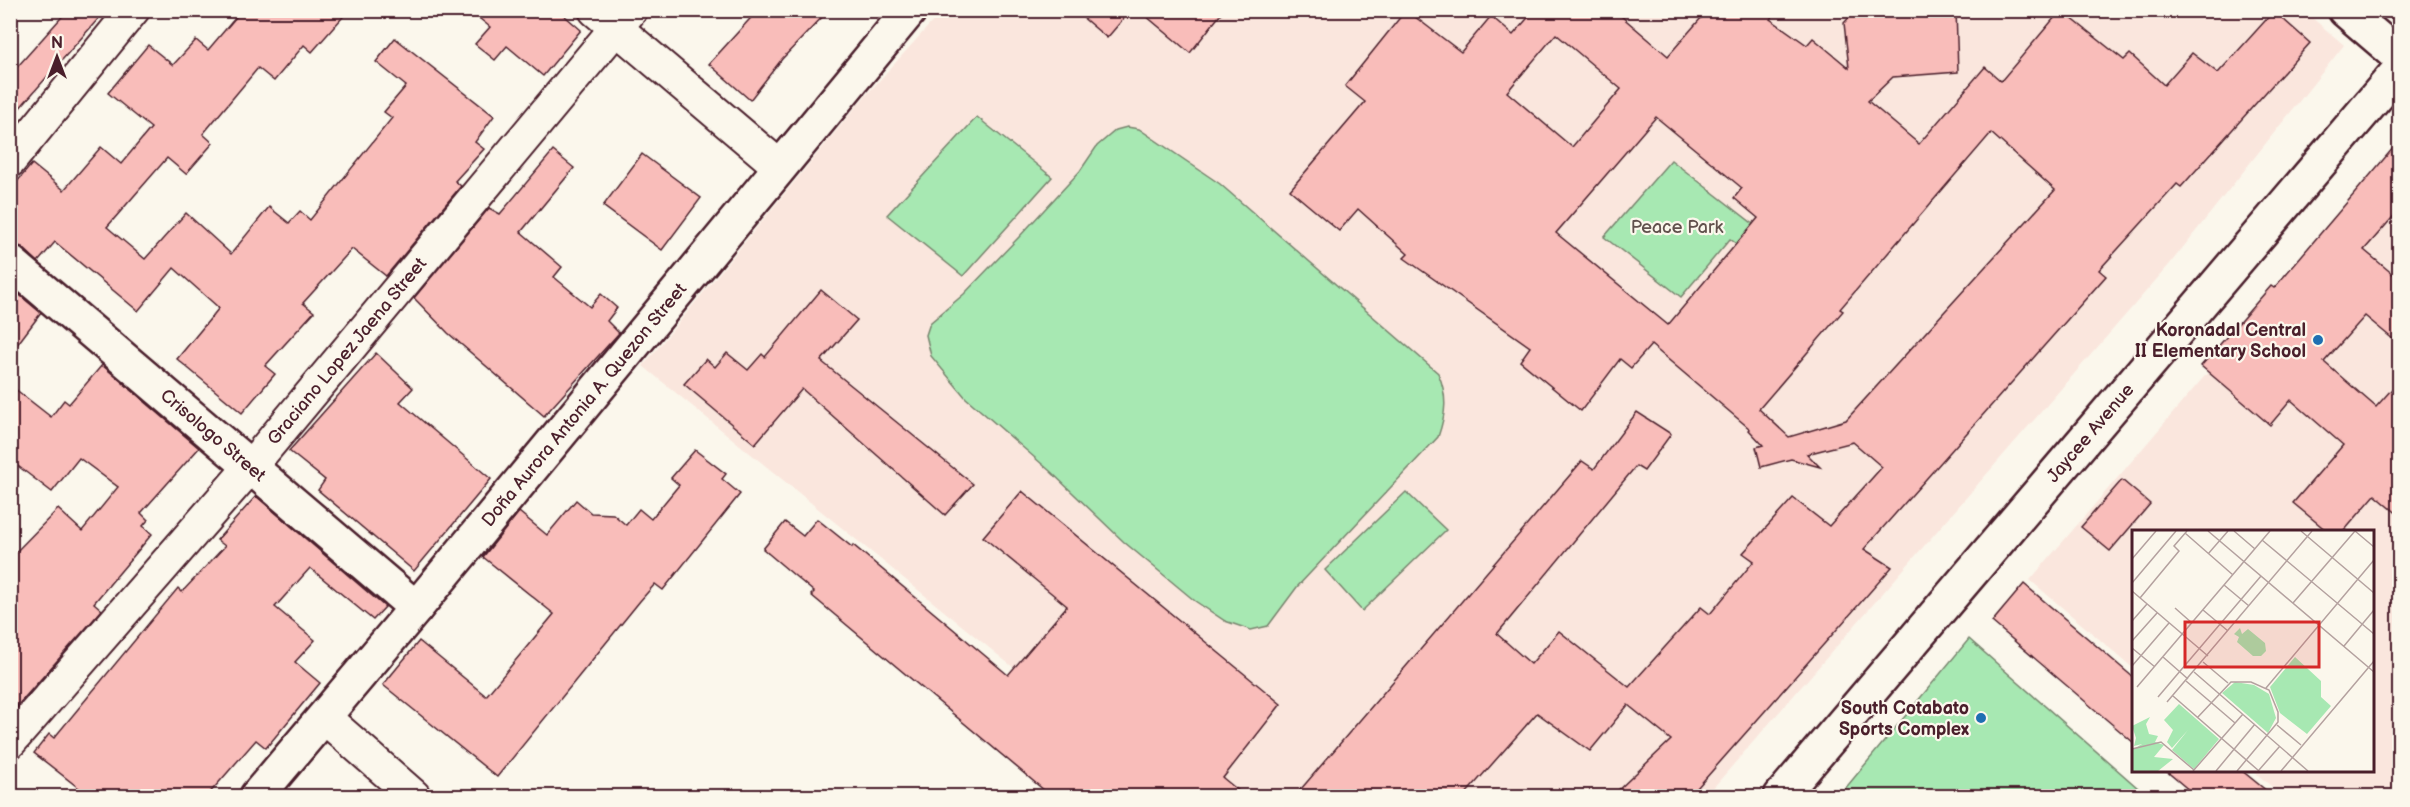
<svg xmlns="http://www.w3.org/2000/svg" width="2410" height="807" viewBox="0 0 2410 807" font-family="'Balsamiq Sans',sans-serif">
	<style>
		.built { fill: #fae6dd }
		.green { fill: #a7e8b2; stroke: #78846e; stroke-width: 1.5 }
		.building { fill: #f9bdba; stroke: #4a1f2b; stroke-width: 1.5; fill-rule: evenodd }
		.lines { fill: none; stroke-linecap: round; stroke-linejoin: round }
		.street-casing { stroke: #4a1f2b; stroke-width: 36 }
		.secondary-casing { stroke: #4a1f2b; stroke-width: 38 }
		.street { stroke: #fbf7ec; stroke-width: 32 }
		.secondary { stroke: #fbf7ec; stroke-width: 33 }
		.poi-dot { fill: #1f6fb2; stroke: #fbf7ec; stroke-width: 2 }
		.labels { text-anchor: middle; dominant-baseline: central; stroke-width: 4.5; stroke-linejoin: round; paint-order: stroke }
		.park-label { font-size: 18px; fill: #61514d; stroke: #fbf7ec }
		.poi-label { font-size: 18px; font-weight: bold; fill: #4a1f2b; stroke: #fbf7ec; text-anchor: end }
		.street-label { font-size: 18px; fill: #4a1f2b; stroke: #fbf7ec }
		.inset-road { fill: none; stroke: #b4a19f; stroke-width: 1.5 }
		.view { fill: #d62828; fill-opacity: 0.15; stroke: #d62828; stroke-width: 3 }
		.inset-edge { fill: none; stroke: #4a1f2b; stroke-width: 3 }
	</style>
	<rect width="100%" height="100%" fill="#fbf7ec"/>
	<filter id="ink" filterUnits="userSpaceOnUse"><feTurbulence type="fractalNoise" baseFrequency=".0167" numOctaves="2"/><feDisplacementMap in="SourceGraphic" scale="12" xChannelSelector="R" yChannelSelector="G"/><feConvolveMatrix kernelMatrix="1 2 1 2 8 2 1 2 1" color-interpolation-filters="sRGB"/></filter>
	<g filter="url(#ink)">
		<g class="built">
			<path d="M2303 10 2344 45 2169 265 1706 796H1171L643 366 860 102 942 11Z"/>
			<path d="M2399 149V796H2283L2252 770H2372V531H2134V669L2030 580Z"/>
		</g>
		<g class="green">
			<path d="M977 117 1052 177 963 276 887 215Z"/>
			<path d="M1127 127 1139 129 1220 184 1438 373C1448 396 1446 414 1438 437L1297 587 1268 626 1251 630 1225 621 1195 601 1124 542 1050 471 966 398 931 356 926 335 930 323 964 294 1019 237 1080 171 1097 146 1116 130Z"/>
			<path d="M1671 160 1761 230 1746 251 1730 239 1681 297 1604 237Z"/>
			<path d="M1406 492 1446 530 1362 611 1325 570Z"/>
			<path d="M1969 639 2147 796H1839Z"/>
		</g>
		<g class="building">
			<path d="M68 10H106L10 119V75Z"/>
			<path d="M242 10H349L312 52 304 45 274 81 258 68 203 134 213 143 186 174 167 158 107 227 145 259 186 213 231 254 269 207 289 223 300 211 310 220 392 118 384 112 406 86 376 62 395 38 494 116 475 142 484 149 455 181 461 186 386 276 352 249 303 303 314 312 265 366 275 374 242 413 177 359 219 308 174 268 138 311 55 242 38 262 22 247 10 244V190L32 164 64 190 101 147 121 164 151 128 108 93 148 45 173 65 196 40 208 50Z"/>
			<path d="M469 10H558L581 30 543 76 507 46 495 60 475 44 490 27Z"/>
			<path d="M758 10H829L782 59 750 100 709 64Z"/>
			<path d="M1074 10H1131L1107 38Z"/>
			<path d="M1139 10H1224L1190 53Z"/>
			<path d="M1406 10 1461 52 1491 16 1513 35 1532 13 1529 10H1614L1668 56 1708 10H1778L1770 19 1807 45 1813 38 1849 68 1844 23 1856 10H1956L1958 72 1893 77 1868 101 1919 144 1985 67 2001 81 2061 10 2124 60 2130 54 2164 85 2192 53 2218 73 2274 11 2310 43 2181 187 2177 184 2099 270 2106 276 1864 549 1892 567 1690 796H1612L1671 740 1628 705 1590 751 1537 713 1464 796H1295L1582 461 1594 469 1637 412 1671 434 1644 471 1636 466 1497 634 1531 664 1559 631 1629 687 1701 607 1710 614 1754 561 1743 553 1793 498 1829 526 1882 467 1853 442 1807 454 1820 467 1791 459 1761 467 1756 447 1763 445 1749 430 1750 429 1651 345 1631 368 1620 359 1581 411 1520 361 1530 347 1404 258 1408 254 1358 209 1339 231 1290 190 1365 102 1345 86ZM1556 34 1621 89 1572 147 1507 92ZM1656 117 1742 188 1734 198 1758 218 1668 325 1556 233ZM1991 133 2055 190 1846 420 1789 437 1759 409 1843 311 1840 309Z"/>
			<path d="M2400 140V209L2364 250 2400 280V345L2365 316 2324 362 2376 407 2400 380V516L2375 495 2344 531H2327L2293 503 2343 445 2291 400 2270 425 2201 366 2271 286 2274 288Z"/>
			<path d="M553 151 574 168 521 232 562 267 554 277 590 307 601 294 617 308 607 321 619 333 544 416 448 333 414 298 489 208 500 214Z"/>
			<path d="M642 154 701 198 662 250 603 206Z"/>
			<path d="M10 287 41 313 10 354Z"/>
			<path d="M821 290 857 320 821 361 973 484 945 515 802 389 755 444 684 384 706 359 715 367 727 353 748 370 762 354 765 357Z"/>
			<path d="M376 353 413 388 400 402 491 479 414 571 318 490 325 480 289 451Z"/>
			<path d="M102 365 199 448 141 513 148 520 143 526 152 534 94 603 102 610 10 714V558L58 509 82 531 118 487 79 458 52 492 10 460V385L51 417 64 400 69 404Z"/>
			<path d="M695 450 726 474 722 479 740 494 663 590 655 584 640 601 497 777 383 685 419 641 486 696 554 614 483 557 519 512 547 535 576 500 591 513 613 514 626 525 639 509 651 519 679 485 671 478Z"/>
			<path d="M2122 480 2150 504 2110 551 2081 527Z"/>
			<path d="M1022 491 1281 704 1223 778 1245 796H1051L811 595 814 592 763 549 785 522 803 536 817 519 852 547 853 545 1008 675 1067 606 983 537Z"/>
			<path d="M256 496 385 607 373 620 310 568 275 607 315 640 295 662 320 683 266 748 256 740 207 796H89L34 753 49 734 54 738 178 588 182 592 225 546 217 540Z"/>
			<path d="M2024 584 2134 678V743L1992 622Z"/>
			<path d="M2165 770H2241L2273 796H2196Z"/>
		</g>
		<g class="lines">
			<defs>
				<g id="street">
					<path d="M595 10 779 166"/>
					<path d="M10 161 133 10"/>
					<path d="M325 718 414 796"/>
					<path id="s1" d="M10 742 251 466 631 10"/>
				</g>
				<g id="secondary">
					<path d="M2345 10 2400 57"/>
					<path id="s2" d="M10 262 416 608"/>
					<path id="s3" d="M257 796 416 608 910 10"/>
					<path id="s4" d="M1781 796 2400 69"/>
				</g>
			</defs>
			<use href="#street" class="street-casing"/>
			<use href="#secondary" class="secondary-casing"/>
			<use href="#street" class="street"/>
			<use href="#secondary" class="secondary"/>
		</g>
	</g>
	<g class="poi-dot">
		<circle cx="2318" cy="340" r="6"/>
		<circle cx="1981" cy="718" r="6"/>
	</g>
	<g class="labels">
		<g class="park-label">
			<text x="1677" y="227">Peace Park</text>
		</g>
		<g class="poi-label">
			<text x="2306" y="330">Koronadal Central<tspan x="2306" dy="21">II Elementary School</tspan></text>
			<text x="1969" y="708">South Cotabato<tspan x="1969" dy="21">Sports Complex</tspan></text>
		</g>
		<g class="street-label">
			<text stroke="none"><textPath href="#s1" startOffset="516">Graciano Lopez Jaena Street</textPath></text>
			<text stroke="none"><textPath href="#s3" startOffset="510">Doña Aurora Antonia A. Quezon Street</textPath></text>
			<text stroke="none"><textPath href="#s4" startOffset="477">Jaycee Avenue</textPath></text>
			<text stroke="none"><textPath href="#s2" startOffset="267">Crisologo Street</textPath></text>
		</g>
	</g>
	<g transform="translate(2132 530)">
		<rect width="242" height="242" fill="#fbf7ec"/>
		<path d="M108 98 110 104 116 99 133 113 134 121 129 126H121L105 112 107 107 102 104ZM163 127 189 151V167L199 176 175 204 148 183 138 157ZM103 152 122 155 137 164 144 188 136 203 90 163ZM47 174 87 209 62 239 40 220 56 200 40 218 35 212 41 200 32 190ZM18 187 14 194 17 204 26 206 23 212 32 215 22 227 41 229 26 241H0V220L10 214 2 216 4 208 0 196Z" fill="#a7e8b2"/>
		<path class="inset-road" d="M76 1 242 142M102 1 123 19M169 1 242 63M223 1 242 17M53 3 101 45M130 10 242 104M76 24 96 1M0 29 24 1M0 53 44 1M92 55 117 76M0 61 76 126M8 68 47 21 42 16 55 1M161 73 223 1M43 78 60 93M71 80 96 101M0 91 15 74M0 111 25 83M212 116 242 80M0 118 23 137M31 127 56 149M71 132 96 153M0 136 37 93M62 142 176 241M54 151 103 193M5 157 138 1M134 158 242 30M41 166 127 241M26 167 129 46M35 172 180 1M65 188 99 152H119L137 160 146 182V192L105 241M145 195 169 215M0 219 29 212 62 240M127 240 148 216M61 241 111 184M84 241 123 194M149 241 242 131"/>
		<path class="view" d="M53 92H187V137H53Z"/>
		<rect width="242" height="242" class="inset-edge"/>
	</g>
	<rect width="2410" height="807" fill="none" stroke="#fbf7ec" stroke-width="36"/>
	<rect x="18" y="18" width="2374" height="771" fill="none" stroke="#4a1f2b" stroke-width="2" filter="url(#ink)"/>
	<g transform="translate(57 57)" stroke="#fbf7ec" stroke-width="4.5" paint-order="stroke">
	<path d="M0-4.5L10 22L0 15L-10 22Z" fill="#4a1f2b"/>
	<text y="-9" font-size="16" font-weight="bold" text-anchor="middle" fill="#4a1f2b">N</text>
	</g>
</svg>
